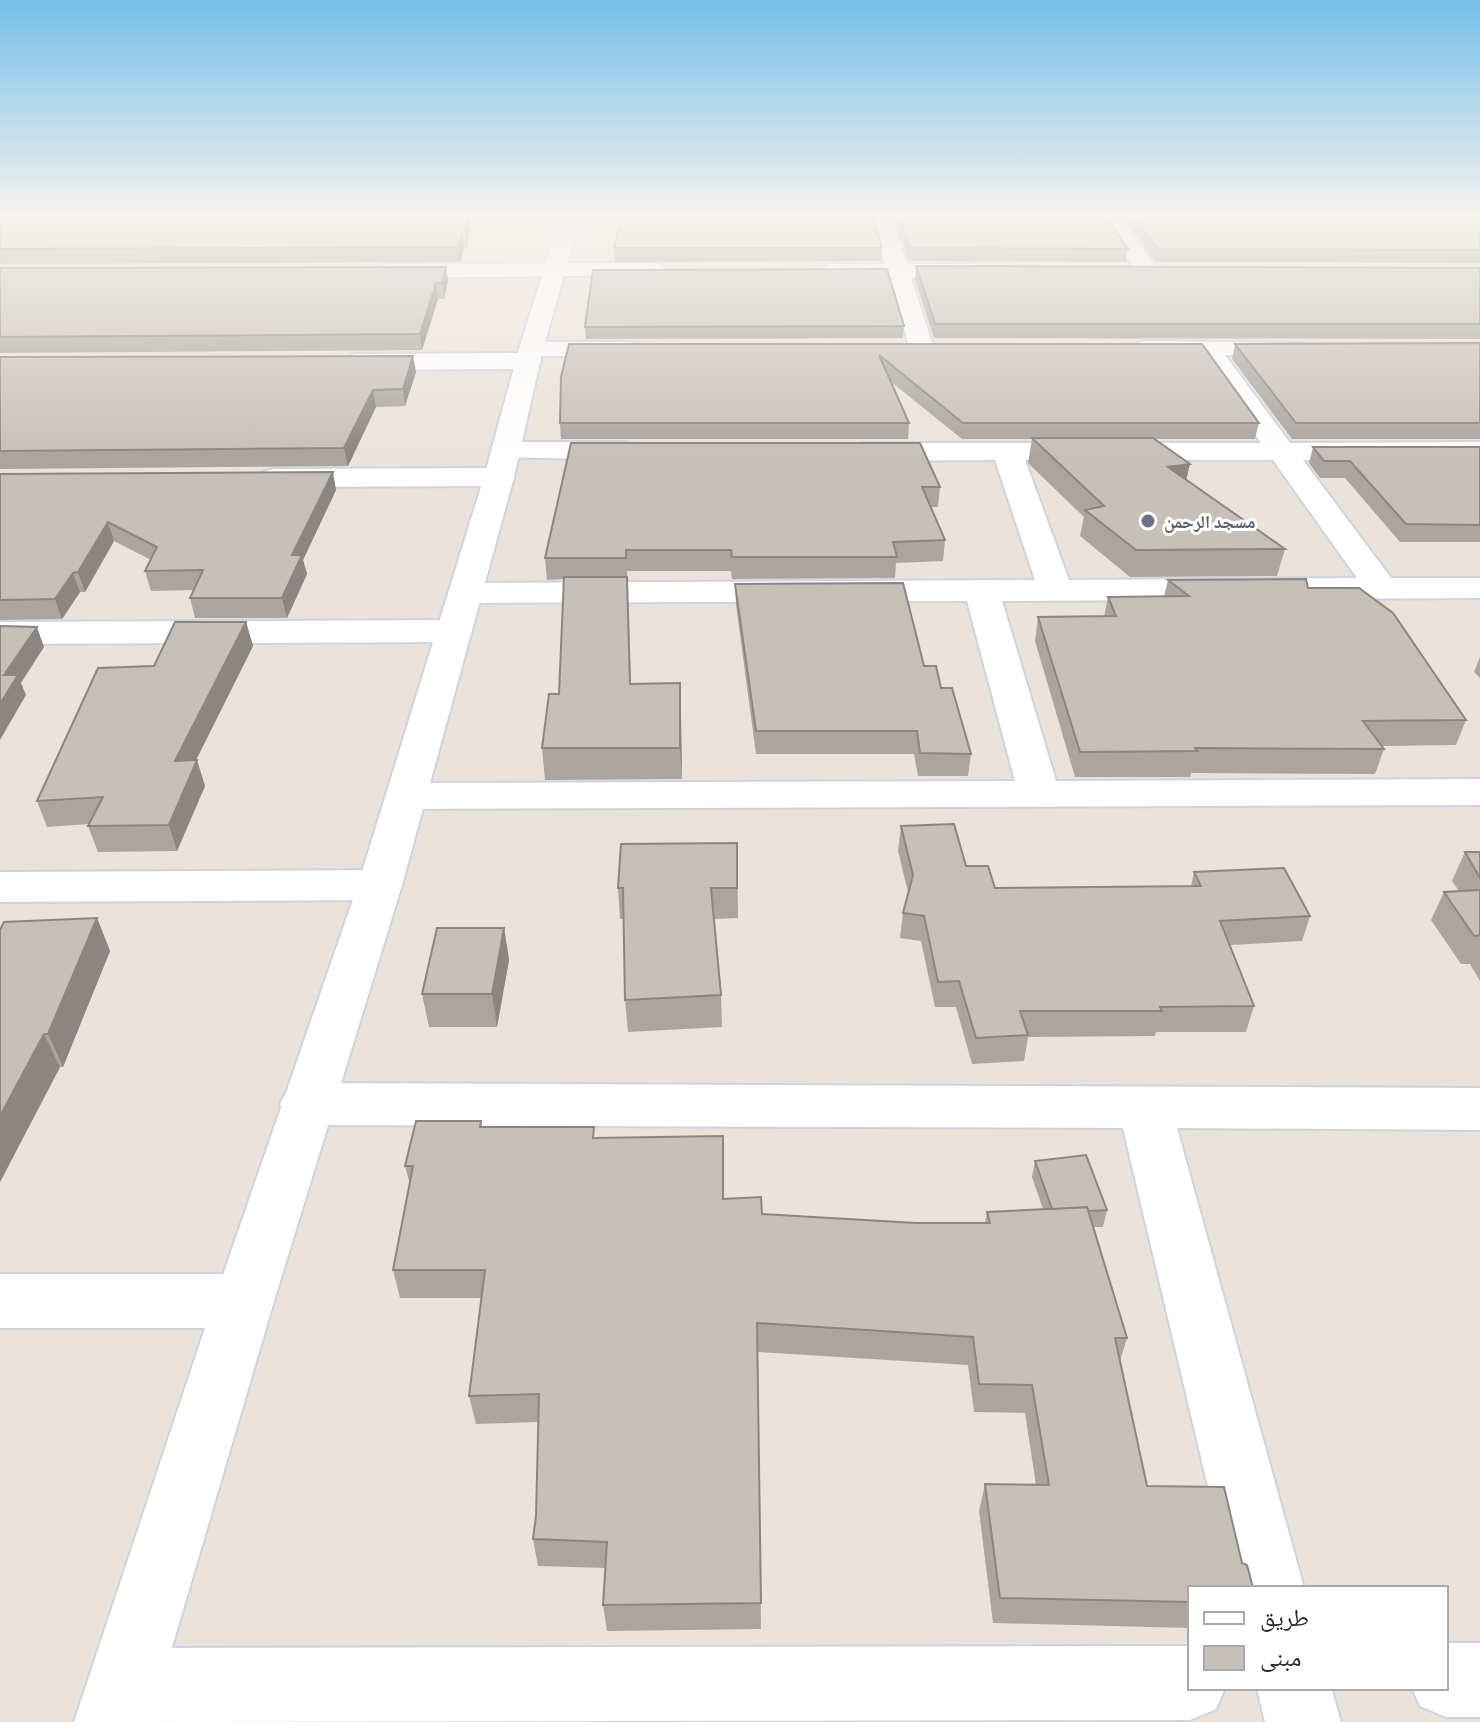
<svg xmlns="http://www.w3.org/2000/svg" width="1480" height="1722" viewBox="0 0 1480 1722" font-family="Poppins,'Noto Naskh Arabic',sans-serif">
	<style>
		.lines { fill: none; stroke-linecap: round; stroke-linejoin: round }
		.minor-casing { stroke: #ced3e1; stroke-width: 4 }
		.tertiary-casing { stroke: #ced3e1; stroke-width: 4 }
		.minor { fill: #fff; fill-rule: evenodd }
		.tertiary { fill: #fff; fill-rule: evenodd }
		.wall { fill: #aaa59f }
		.shaded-wall { fill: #8b8682 }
		.building { fill: #c6c0b9; stroke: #8b8682; stroke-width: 2 }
		.worship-dot { fill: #6b7280; stroke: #fff; stroke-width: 3 }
		.labels { text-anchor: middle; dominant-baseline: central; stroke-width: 6; stroke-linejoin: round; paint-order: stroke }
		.far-worship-label { font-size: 18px; font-weight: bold; fill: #5b616d; stroke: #fff; text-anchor: start }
	</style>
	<rect width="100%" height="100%" fill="#ebe3d9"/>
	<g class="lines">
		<defs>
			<g id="minor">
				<path d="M871 215H891L907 264H974L985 271 974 278H911L934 349 931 354H913L910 349 889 278H830L819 271 830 264H885Z"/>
				<path d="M1097 215H1117L1158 270 1155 275H1139Z"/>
				<path d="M654 263 662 265 665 270 662 275 386 278 375 271 386 264Z"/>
				<path d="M1146 341 1303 343 1306 348 1303 353 1294 355H1225L1290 443 1480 442V460H1303L1391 578H1480V598L1002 601 1056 781 1480 779V805L407 809 392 805 386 796 392 787 407 783 1015 781 967 601 465 603 453 600 448 593 453 586 465 583 1035 580 995 460 863 461 853 458 849 452 853 446 863 443H1261L1200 355 1137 353 1134 348 1137 343ZM1025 460H1273L1357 578 1069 580Z"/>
				<path d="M531 342H630L639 344 642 349 639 354 630 356H538L541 361 537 366 528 369 355 370 346 367 342 362 346 357 355 354 522 353 519 349 522 344Z"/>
				<path d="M505 442H627L637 445 641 451 637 457 627 460 495 457 491 451 495 445Z"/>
				<path d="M499 468 510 471 514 477 510 483 499 486 274 487 263 484 259 478 263 472 274 469Z"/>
				<path d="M454 620 467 623 472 631 467 639 454 642 0 644V622Z"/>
				<path d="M380 870 396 875 402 885 396 895 380 900 0 902V872Z"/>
				<path d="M307 1083 1480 1088V1130L1177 1128 1304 1588H1232L1123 1128 307 1125 288 1119 280 1104 288 1089Z"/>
				<path d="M0 1274H244L265 1282 274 1301 265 1320 244 1328H0Z"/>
				<path d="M1446 1643H1480V1717H1446L1420 1706 1412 1688H1446Z"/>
				<path d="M1190 1646V1688H1225L1216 1709 1190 1720 124 1722 99 1711 88 1685 99 1659 125 1648Z"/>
				<path d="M1257 1688H1331L1341 1722H1265Z"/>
			</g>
			<path id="tertiary" d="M561 215H581L543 349 514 477 402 885 274 1301 150 1722H74L214 1301 358 885 484 477 519 349Z"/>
		</defs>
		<use href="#minor" class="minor-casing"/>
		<use href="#tertiary" class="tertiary-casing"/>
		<use href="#minor" class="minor"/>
		<use href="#tertiary" class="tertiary"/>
	</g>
	<g class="wall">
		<path d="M0 215H471L467 248H464L460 262 0 264Z"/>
		<path d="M892 215H1105L1128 249 1126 262 909 261Z"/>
		<path d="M1120 215H1480V263L1156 262Z"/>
		<path d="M614 248H882L881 261 615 262Z"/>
		<path d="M916 266 1480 268V339L934 338 915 280Z"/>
		<path d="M446 267 448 281 444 299H438L422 350 0 353V268Z"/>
		<path d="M904 326 903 338 586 339 585 327Z"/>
		<path d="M1480 343V439H1292L1232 359 1235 344Z"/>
		<path d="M569 344H1202L1259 423 1255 439H1154L1186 480 1285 549 1277 576 1130 577 1080 536 1084 517 1028 463 1032 439H962L890 381 909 423 908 439H561L560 423Z"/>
		<path d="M0 357 416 372 405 406 376 407 348 466 0 469Z"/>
		<path d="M571 443 940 487 938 507H931L945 540 943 561 896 563 895 578 732 579 731 571H627L631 684 680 683 682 779 545 780 542 748 559 694 564 579 547 580 545 558Z"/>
		<path d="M1313 447H1480V542H1400L1345 478H1320L1309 463Z"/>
		<path d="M0 474 336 490 303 560 307 574 287 618H195L190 598 194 590 151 591 145 571 151 560 114 541 85 592H80L62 619 0 620Z"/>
		<path d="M1168 580 1308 588 1466 720 1456 745 1382 746 1384 749 1375 774 1191 773 1190 777H1075L1035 641 1038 617H1104L1108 597 1164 596Z"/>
		<path d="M735 584 924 666 941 688 971 754 968 776H918L914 754H756L736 605Z"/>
		<path d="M246 622 253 646 196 760 205 786 177 851 98 852 88 826 89 824 47 827 37 801 154 666Z"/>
		<path d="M1480 657V678L1474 672Z"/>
		<path d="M901 826 966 866 995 888 1191 886 1194 872 1310 916 1302 941 1230 945 1254 1006 1246 1032H1156L1155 1036 1028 1037 1024 1061 972 1064 956 1007H935L921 941 900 938 903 913 908 892 898 851Z"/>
		<path d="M737 843 738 918 714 919 721 995 722 1027 628 1032 625 1000 623 919H620L618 888Z"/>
		<path d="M1465 852H1480V981L1470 964H1461L1431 920 1444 892 1459 891 1452 881Z"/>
		<path d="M97 918 110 951 63 1067H60L0 1182V930Z"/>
		<path d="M504 928 509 960 497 1027H429L422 994Z"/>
		<path d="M481 1121 482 1127 595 1138 723 1199 762 1214 916 1223H985L987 1212 1043 1209 1032 1177 1035 1161 1107 1210 1103 1227H1094L1127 1338 1120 1361 1147 1486 1190 1588V1628L993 1623 979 1511 985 1484 1036 1485 1025 1413 974 1412 968 1365 758 1352 761 1629 607 1631 603 1605 605 1568 538 1566 533 1539 536 1516 539 1422 476 1424 469 1396 481 1298H400L393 1270 410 1185 405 1166Z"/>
	</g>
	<g class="shaded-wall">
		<path d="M468 215H471L467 248 465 233Z"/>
		<path d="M462 233 464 248 460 262 458 247Z"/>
		<path d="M446 267 448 281 444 299 442 283Z"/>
		<path d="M436 283 438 299 422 350 420 334Z"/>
		<path d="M413 356 416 372 405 406 403 389Z"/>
		<path d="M373 390 376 407 348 466 344 448Z"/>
		<path d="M1190 464 1184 489 1168 467Z"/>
		<path d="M333 472 336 490 303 560 307 574 287 618 282 598 292 555Z"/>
		<path d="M108 522 114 541 85 592 78 572Z"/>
		<path d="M73 573 80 592 62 619 55 599Z"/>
		<path d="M246 622 253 646 183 786 175 761Z"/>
		<path d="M37 627 44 647 21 683 26 695 0 740V704L4 675Z"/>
		<path d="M680 683 681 713 682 779 680 748Z"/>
		<path d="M197 760 205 786 177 851 169 825Z"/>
		<path d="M97 918 110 951 63 1067 48 1034Z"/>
		<path d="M504 928 509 960 497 1027 492 994Z"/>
		<path d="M44 1034 60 1067 0 1182V1116Z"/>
	</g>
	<g class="building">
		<path d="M0 215H468L465 233H462L458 247 0 249Z"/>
		<path d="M622 215H873L882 248H614Z"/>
		<path d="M898 215H1105L1128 249 910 248Z"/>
		<path d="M1131 215H1480V250L1158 249Z"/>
		<path d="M916 266 1480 268V324H935Z"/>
		<path d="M446 267 442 283H436L420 334 0 337V268Z"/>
		<path d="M887 269 904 326 585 327 593 270Z"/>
		<path d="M1480 343V423H1296L1235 344Z"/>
		<path d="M569 344H1202L1259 423H963L879 355 909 423H560L561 377Z"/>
		<path d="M413 356 403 389 373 390 344 448 0 451V357Z"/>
		<path d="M1032 438H1153L1190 464 1168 467 1285 549 1136 550 1085 510 1104 506Z"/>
		<path d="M571 443H920L940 487H922L945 540 893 542 897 557H732L731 550H626V558H545Z"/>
		<path d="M1313 447H1480V525L1406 524 1350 461H1324Z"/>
		<path d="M333 472 292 555H302L282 598H190L203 570 145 571 157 547 108 522 78 572 73 573 55 599 0 600V474Z"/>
		<path d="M564 577H627L630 684 680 683V748H542L549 694H559Z"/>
		<path d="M1306 579 1308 588H1359L1393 613 1466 720 1363 721 1384 749 1195 748 1197 751 1080 752 1038 617 1116 616 1108 597 1189 596 1168 580Z"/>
		<path d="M903 583 924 666H936L941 688H952L971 754 920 753 917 731H756L735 584Z"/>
		<path d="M175 622H246L175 761 197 760 169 825 88 826 103 797 37 801 98 668 154 666Z"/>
		<path d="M0 626 37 627 4 675H18L0 704Z"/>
		<path d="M954 824 966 866H988L995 888 1201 886 1194 872 1284 868 1310 916 1220 921 1254 1006 1160 1007 1162 1011H1020L1028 1035 976 1038 959 981 938 982 924 916 903 913 913 875 901 826Z"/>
		<path d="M737 843V888H711L721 995 625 1000 623 888H618L621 844Z"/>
		<path d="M1465 852H1480V878Z"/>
		<path d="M1480 890V935L1474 936 1444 892Z"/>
		<path d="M97 918 48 1034H44L0 1116V930L4 922Z"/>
		<path d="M437 928H504L492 994H422Z"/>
		<path d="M416 1121H481L480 1127H594L593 1138 723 1136V1199L761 1197 762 1214 916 1223H990L987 1212 1087 1207 1127 1338H1115L1147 1486 1224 1487 1242 1563 1247 1565 1253 1588H1190V1602L1000 1598 985 1484 1049 1485 1032 1385 979 1384 973 1337 757 1323 761 1603 603 1605 607 1542 533 1539 536 1516 539 1394 469 1396 485 1270H393L413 1166H405Z"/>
		<path d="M1086 1155 1107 1210 1089 1211 1087 1207 1052 1209 1035 1161Z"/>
	</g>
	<linearGradient id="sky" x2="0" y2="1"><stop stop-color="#75bfea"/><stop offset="0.47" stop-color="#f6f2ee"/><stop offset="1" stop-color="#f6f2ee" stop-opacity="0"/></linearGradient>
	<rect width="1480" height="456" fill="url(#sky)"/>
	<circle class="worship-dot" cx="1148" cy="521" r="8"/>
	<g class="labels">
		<g class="far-worship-label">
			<text x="1164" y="521">مسجد الرحمن</text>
		</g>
	</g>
	<rect x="1188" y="1586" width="260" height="104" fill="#ffffff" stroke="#a9a9a9" stroke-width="2"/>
	<rect x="1204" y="1612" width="40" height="12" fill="#ffffff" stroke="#a9a9a9" stroke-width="2"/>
	<text x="1260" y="1626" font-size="24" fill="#282828">طريق</text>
	<rect x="1204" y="1646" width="40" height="24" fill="#c6c0b9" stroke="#a9a9a9" stroke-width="2"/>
	<text x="1260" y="1666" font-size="24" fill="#282828">مبنى</text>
</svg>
